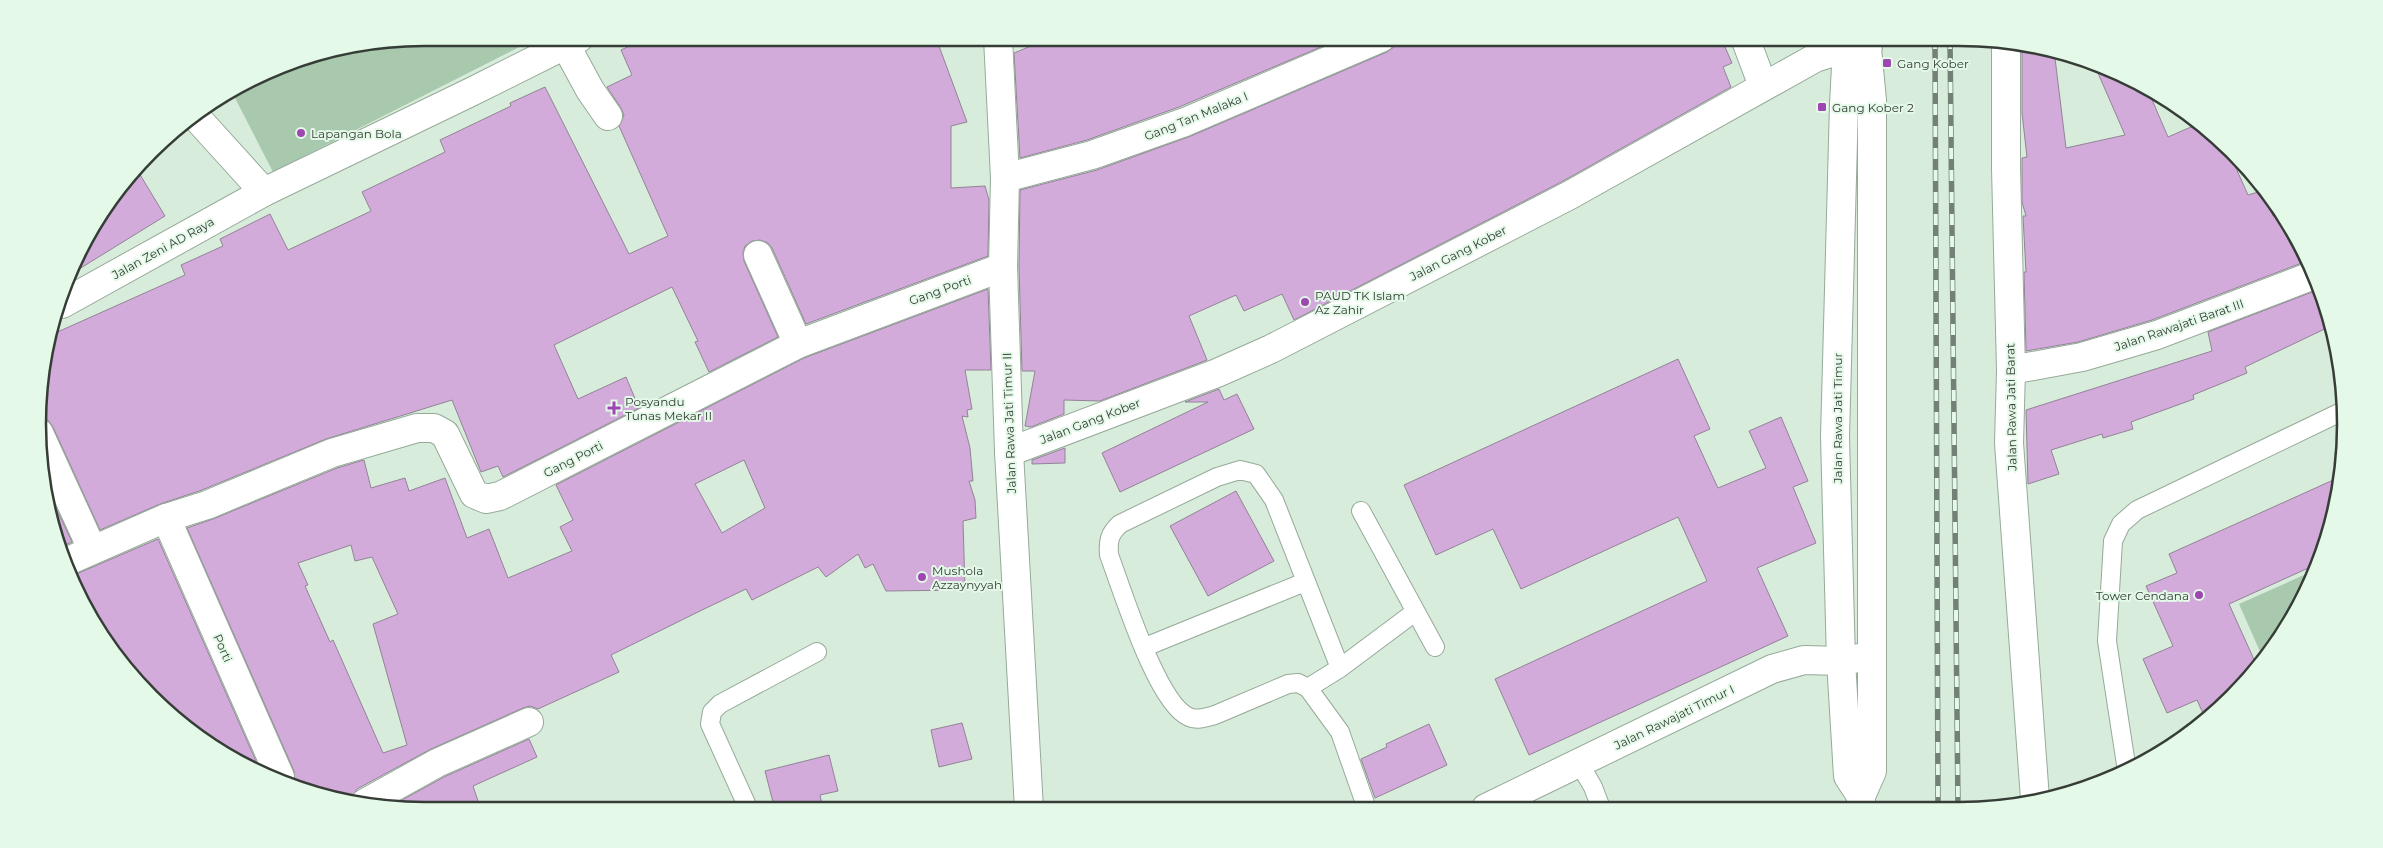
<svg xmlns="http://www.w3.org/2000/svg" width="2383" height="848" viewBox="0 0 2383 848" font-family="Montserrat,sans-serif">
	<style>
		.green { fill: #a9c9af }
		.building { fill: #d2abdb; stroke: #928396; fill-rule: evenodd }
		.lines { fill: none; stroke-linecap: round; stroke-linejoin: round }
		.lane-casing { stroke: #96aa99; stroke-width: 20 }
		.street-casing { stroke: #96aa99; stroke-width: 30 }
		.secondary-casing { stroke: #96aa99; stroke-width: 30 }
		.lane { stroke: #fff; stroke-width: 18 }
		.street { stroke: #fff; stroke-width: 28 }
		.secondary { stroke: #fff; stroke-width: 28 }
		.rail-casing { stroke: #738075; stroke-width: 5.5 }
		.rail { stroke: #e4f9e8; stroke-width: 4; stroke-dasharray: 11; stroke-linecap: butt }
		.poi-dot { fill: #9e46b2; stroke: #e4f9e8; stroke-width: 2 }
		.labels { text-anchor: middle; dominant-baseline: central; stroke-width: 4; stroke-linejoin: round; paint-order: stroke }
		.poi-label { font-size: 12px; fill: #353d36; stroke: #e4f9e8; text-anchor: start }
		.street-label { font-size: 12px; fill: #353d36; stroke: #e4f9e8 }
		.rim { fill: none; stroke: #353d36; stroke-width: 2.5 }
	</style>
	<rect width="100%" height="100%" fill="#d7ecdb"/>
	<g class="green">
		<path d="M424 38H537L273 172 233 94 276 67 349 45Z"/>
		<path d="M2313 571 2294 617 2262 656 2239 604Z"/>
	</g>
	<g class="building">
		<path d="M647 38H936L967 122 951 126V188L985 186 989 200 988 256 806 324 772 248 768 243 760 240 752 241 745 246 743 253 744 261 778 337 709 372 695 342 698 341 672 287 554 345 578 399 626 377 639 408 503 477 498 466 481 472 452 400 326 439 202 490 160 504 100 530 53 427 48 420 39 418 41 374 53 334 185 275 181 265 223 246 220 239 270 214 288 250 348 222 371 211 362 192 445 152 440 140 511 106 510 103 545 87 629 254 668 236 619 126 624 115 621 108 607 87 632 75 621 50Z"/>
		<path d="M1050 38H1342L1179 107 1087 140 1020 158 1014 53Z"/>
		<path d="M1396 38H1721L1732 63 1723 67 1731 87 1563 181 1294 320 1282 294 1244 311 1236 295 1189 316 1207 360 1100 401 1064 400V414L1031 427 1025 426 1035 371H1022L1019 267 1020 190 1097 170 1191 136 1387 52 1394 47Z"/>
		<path d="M2022 46 2054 50 2066 148 2125 135 2094 64 2130 77 2147 88 2168 137 2200 123 2227 148 2248 195 2265 190 2273 216 2281 213 2294 230 2307 261 2152 320 2078 342 2026 351 2024 272H2026L2023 216H2026L2022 202V158L2027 157 2022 113Z"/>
		<path d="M136 168 165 216 71 274 77 253 117 189Z"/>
		<path d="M988 289 991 370H965L972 409 967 410 968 417 962 416 970 448 973 481H969L975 500 976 518 963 521 965 590 886 591 873 564 865 568 858 554 826 577 818 567 752 600 746 589 702 610 611 655 619 672 538 709 530 706 523 708 431 749 357 789 350 801 324 797 294 784V771L187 528 213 519 337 468 364 460 371 488 405 478 409 491 445 478 467 538 489 529 508 578 572 551 560 527 573 520 556 485 804 358ZM744 460 765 508 722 533 695 484ZM351 545 355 561 372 557 398 614 373 624 407 745 383 753 333 640 330 642 305 586 308 585 298 563Z"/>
		<path d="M2320 289 2331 326 2245 367 2247 373 2193 395 2194 399 2131 422 2133 429 2103 438 2102 434 2051 450 2059 474 2028 484 2026 410 2212 351 2208 332Z"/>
		<path d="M1678 359 1710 429 1694 436 1718 488 1766 468 1749 431 1781 417 1808 481 1793 487 1816 543 1757 568 1788 636 1529 755 1495 679 1707 581 1678 517 1521 589 1493 529 1436 555 1404 485Z"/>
		<path d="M1219 389 1224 400 1237 394 1254 429 1120 492 1102 453 1208 402H1185Z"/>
		<path d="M1065 448V463L1032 464V460Z"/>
		<path d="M2340 477 2332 524 2315 565 2229 604 2256 664 2214 714 2206 720 2197 700 2167 713 2143 659 2173 646 2146 586 2177 573 2169 554Z"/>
		<path d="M43 480 72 542 61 547 51 524Z"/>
		<path d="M1236 491 1274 561 1208 596 1170 526Z"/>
		<path d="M158 539 259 768 209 745 150 697 103 639 74 575Z"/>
		<path d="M962 723 972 759 939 767 931 730Z"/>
		<path d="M1429 724 1447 765 1375 798 1361 759 1387 747 1386 744Z"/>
		<path d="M529 739 537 757 473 786 481 810H424L391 806 444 777Z"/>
		<path d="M829 755 838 791 820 795 823 810H775L765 771Z"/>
	</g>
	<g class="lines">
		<defs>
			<g id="lane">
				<path d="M1361 511 1435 647"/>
				<path d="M1145 647 1305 582"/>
				<path d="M1340 668 1274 500 1256 474 1240 470 1217 477 1120 524C1109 534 1108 541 1109 555 1122 589 1157 704 1189 717 1197 721 1207 717 1215 715L1288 684 1298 683 1308 688 1340 732 1367 809"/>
				<path d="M1308 688 1340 668 1415 612"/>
				<path d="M1579 763 1593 787 1601 808"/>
				<path d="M2127 771 2107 641 2113 541 2121 524 2137 510 2343 411"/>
				<path d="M749 810 710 724 712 712 720 704 817 652"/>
			</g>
			<g id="street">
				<path d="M998 38 1005 178 1003 267 1009 452 1029 809"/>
				<path d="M1745 38 1763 86"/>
				<path d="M565 44 590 90 608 116"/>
				<path d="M196 117 264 192"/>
				<path d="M1005 178 1092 155 1185 122 1381 38"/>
				<path d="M758 255 798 344"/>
				<path d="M62 304 264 192 471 92 579 38"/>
				<path d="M2011 370 2082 357 2157 335 2314 275"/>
				<path d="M39 433 92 549"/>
				<path d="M1009 452 1217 373 1271 349 1570 195 1815 58 1847 48 1868 46"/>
				<path d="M166 518 280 777"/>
				<path d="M68 561 166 518 207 505 332 453 417 428H434L445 434 474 494 486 499 500 496 798 344 1003 267"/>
				<path d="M365 803 437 763 529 722"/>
			</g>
			<g id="secondary">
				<path d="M1851 38 1847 48 1844 104 1835 437 1841 661 1848 776 1861 796"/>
				<path d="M2006 44V168L2011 370 2009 443 2035 799"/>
				<path d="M1861 807V796L1872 771V100L1866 38"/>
				<path d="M1486 808 1772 669 1804 660 1841 661 1859 658"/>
			</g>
		</defs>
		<use href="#lane" class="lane-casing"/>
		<use href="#street" class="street-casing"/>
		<use href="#secondary" class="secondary-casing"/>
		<use href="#lane" class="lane"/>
		<use href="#street" class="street"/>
		<use href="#secondary" class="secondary"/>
		<defs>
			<g id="rail">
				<path d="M1935 38 1938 807"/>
				<path d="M1950 38 1958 807"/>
			</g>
		</defs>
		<use href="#rail" class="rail-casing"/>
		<use href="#rail" class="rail"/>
	</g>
	<g class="poi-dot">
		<rect x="1882" y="58" width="10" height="10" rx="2.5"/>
		<rect x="1817" y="102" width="10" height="10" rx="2.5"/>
		<circle cx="301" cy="133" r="5"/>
		<circle cx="1305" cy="302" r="5"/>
		<path d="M611.5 400.5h5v5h5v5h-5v5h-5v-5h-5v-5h5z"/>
		<circle cx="922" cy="577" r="5"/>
		<circle cx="2199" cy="595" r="5"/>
	</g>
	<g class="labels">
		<g class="poi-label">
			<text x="1897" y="63">Gang Kober</text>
			<text x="1832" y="107">Gang Kober 2</text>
			<text x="311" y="133">Lapangan Bola</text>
			<text x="1315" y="295">PAUD TK Islam<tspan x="1315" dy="14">Az Zahir</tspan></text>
			<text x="625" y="401">Posyandu<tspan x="625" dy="14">Tunas Mekar II</tspan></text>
			<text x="932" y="570">Mushola<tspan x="932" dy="14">Azzaynyyah</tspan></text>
			<text x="2189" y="595" text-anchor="end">Tower Cendana</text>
		</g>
		<g class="street-label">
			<text transform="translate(1196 116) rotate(-22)">Gang Tan Malaka I</text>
			<text transform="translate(163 248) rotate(-29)">Jalan Zeni AD Raya</text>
			<text transform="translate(1458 253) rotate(-27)">Jalan Gang Kober</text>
			<text transform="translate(940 290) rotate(-20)">Gang Porti</text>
			<text transform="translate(2179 325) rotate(-19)">Jalan Rawajati Barat III</text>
			<text transform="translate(2011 407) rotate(-91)">Jalan Rawa Jati Barat</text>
			<text transform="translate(1837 418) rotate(-90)">Jalan Rawa Jati Timur</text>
			<text transform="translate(1090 421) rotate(-21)">Jalan Gang Kober</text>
			<text transform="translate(1009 423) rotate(-92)">Jalan Rawa Jati Timur II</text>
			<text transform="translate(573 459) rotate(-27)">Gang Porti</text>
			<text transform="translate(223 648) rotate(66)">Porti</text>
			<text transform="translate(1674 717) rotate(-26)">Jalan Rawajati Timur I</text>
		</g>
	</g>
	<path d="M0 0H2383V848H0ZM424 46H1959A378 378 0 0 1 2337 424V424A378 378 0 0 1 1959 802H424A378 378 0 0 1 46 424V424A378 378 0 0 1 424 46Z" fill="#e4f9e8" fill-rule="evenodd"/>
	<path class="rim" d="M424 46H1959A378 378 0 0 1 2337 424V424A378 378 0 0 1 1959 802H424A378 378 0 0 1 46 424V424A378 378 0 0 1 424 46Z"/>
</svg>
